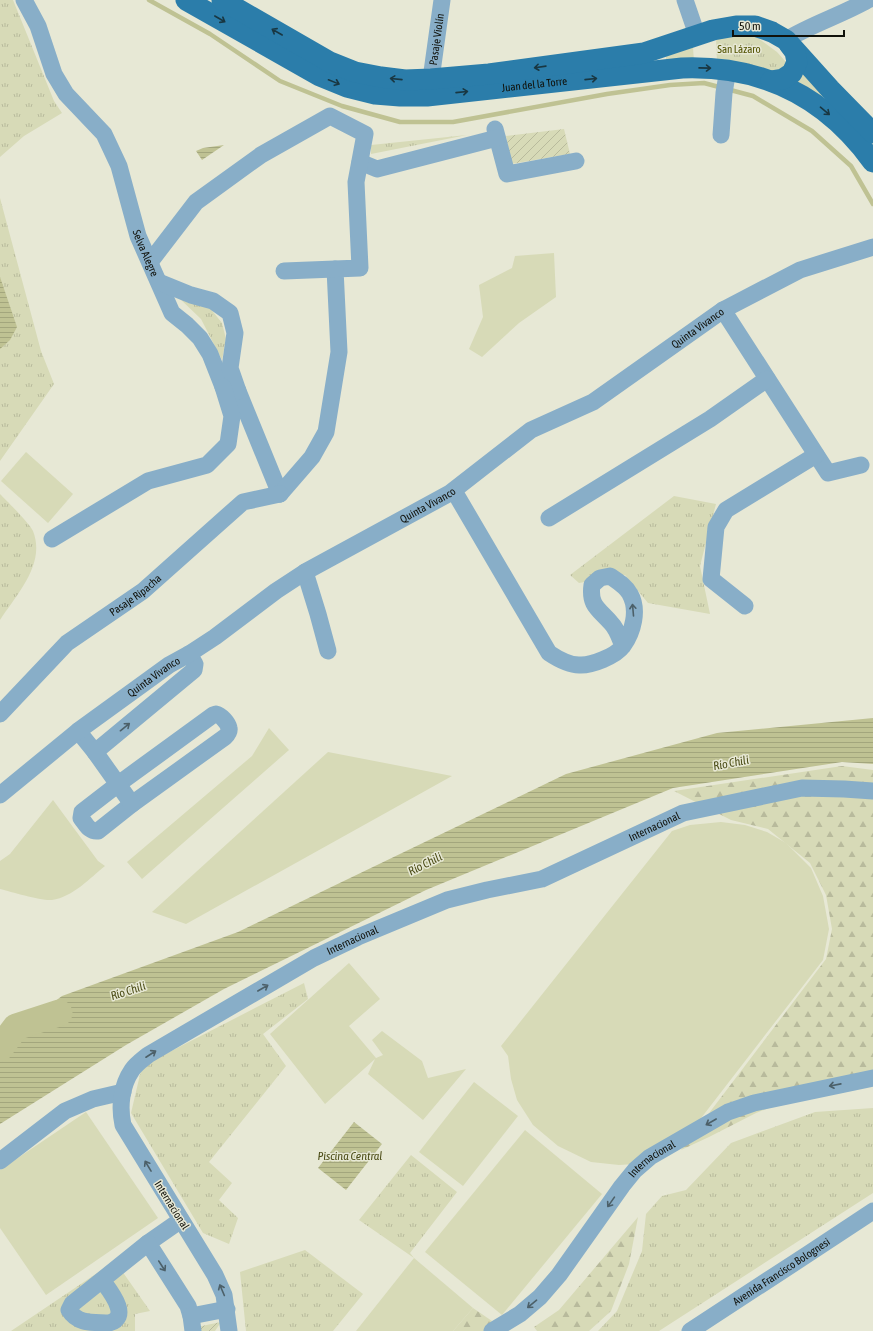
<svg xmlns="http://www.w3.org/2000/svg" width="873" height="1331" viewBox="0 0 873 1331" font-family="'Asap Condensed',sans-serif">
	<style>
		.grass { fill: #d7dab7 }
		.forest { fill: url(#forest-firs) }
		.park { fill: url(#park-tufts) }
		.garden { fill: url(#garden-furrows) }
		.water { fill: url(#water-rules) }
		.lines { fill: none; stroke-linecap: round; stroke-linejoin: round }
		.stream { stroke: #bfc293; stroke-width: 4.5 }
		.river { stroke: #bfc293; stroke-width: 27 }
		.minor { stroke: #88aec8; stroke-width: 17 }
		.major { stroke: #2b7daa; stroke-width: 21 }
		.oneway { stroke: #193742 }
		.oneway2 { stroke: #4c6069 }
		.labels { text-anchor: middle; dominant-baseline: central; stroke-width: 3; stroke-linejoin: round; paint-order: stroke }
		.street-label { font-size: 11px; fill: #10110a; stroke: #e7e8d5 }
		.park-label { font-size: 11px; fill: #525300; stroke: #e7e8d5 }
		.water-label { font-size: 12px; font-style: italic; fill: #4b4c16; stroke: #e7e8d5 }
	</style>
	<defs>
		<pattern id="forest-firs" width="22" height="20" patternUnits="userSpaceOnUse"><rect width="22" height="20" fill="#d7dab7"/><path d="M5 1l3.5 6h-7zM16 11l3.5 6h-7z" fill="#b8ba9c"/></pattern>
		<pattern id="park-tufts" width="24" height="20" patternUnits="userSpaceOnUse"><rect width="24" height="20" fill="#d7dab7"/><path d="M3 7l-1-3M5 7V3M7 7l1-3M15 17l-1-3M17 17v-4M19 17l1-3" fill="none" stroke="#b8ba9c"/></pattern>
		<pattern id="garden-furrows" width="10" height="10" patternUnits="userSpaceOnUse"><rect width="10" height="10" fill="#d7dab7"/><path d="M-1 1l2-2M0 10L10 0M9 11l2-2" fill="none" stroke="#b8ba9c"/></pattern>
		<pattern id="water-rules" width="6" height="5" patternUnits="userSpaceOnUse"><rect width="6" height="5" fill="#bfc293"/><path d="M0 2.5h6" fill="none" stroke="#a3a67d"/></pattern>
	</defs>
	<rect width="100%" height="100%" fill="#e7e8d5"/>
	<g class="grass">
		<path d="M693 47 694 62 666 60V57L668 54Z"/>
		<path d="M804 74 825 95 822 98 797 83V76Z"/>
		<path d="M554 253 556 297 519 323 482 357 469 349 483 317 479 285 512 268 515 256Z"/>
		<path d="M26 452 73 494 48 523 1 481Z"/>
		<path d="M269 728 289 750 142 879 127 862 252 756Z"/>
		<path d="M328 752 452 776 186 924 152 912Z"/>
		<path d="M53 800 98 861 105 866C90 878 73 897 52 900 41 901 12 892 0 889V861L10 854Z"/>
		<path d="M721 822 745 825 767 832 786 843 811 868 823 896 829 929 823 960 678 1148 651 1163 619 1165 591 1162 558 1146 533 1125 517 1100 511 1079 508 1056 501 1046 672 831 690 825Z"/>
		<path d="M349 963 380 999 349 1026 376 1058 383 1055 372 1040 382 1031 422 1061 428 1078 466 1069 423 1120 368 1074 375 1059 325 1104 270 1034Z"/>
		<path d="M474 1082 518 1116 463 1186 419 1152Z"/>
		<path d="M86 1112 158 1218 46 1295 0 1228V1170Z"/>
		<path d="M525 1130 602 1194 502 1315 425 1252Z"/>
		<path d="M414 1258 473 1308 453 1331H356Z"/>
	</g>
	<g class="forest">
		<path d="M842 766 873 770V1085L802 1095 756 1113 709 1137 681 1150 826 959 832 929 826 895 810 863 768 829 731 820 674 791Z"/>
		<path d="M638 1217 629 1264 611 1311 589 1331H537L534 1327 559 1310Z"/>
		<path d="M473 1308 492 1321 484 1331H453Z"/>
	</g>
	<g class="park">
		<path d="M0 0H13L54 101 62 113 24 136 0 157Z"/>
		<path d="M754 35 777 52 786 62 782 75 717 62 716 38Z"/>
		<path d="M467 135 371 154V145Z"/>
		<path d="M0 198 41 351 54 384 0 461Z"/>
		<path d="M178 297 210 308 222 323 226 339 222 360 201 319Z"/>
		<path d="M0 494C7 501 30 524 33 531 46 564 17 594 0 620Z"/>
		<path d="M674 496 716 504 700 566 710 614 648 603 625 575 579 583 570 575Z"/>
		<path d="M304 983 308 999 263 1034 286 1066 209 1162 232 1183 219 1200 238 1218 229 1244 203 1233 131 1113 142 1066Z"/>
		<path d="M873 1108V1193L659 1331H598L617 1311 642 1251 646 1214 662 1196 686 1190 731 1143 815 1112Z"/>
		<path d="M411 1155 457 1192 410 1253 414 1258 359 1220Z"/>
		<path d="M305 1250 363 1294 333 1331H246L240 1272Z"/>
		<path d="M115 1261 150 1311 135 1314V1331H11Z"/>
	</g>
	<g class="garden">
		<path d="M564 129 570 154 511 164 506 136Z"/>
		<path d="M221 1322 215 1331H198L197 1327Z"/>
	</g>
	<g class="water">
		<path d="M224 145 202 160 196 151 203 148Z"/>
		<path d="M0 277 17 327 10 340 0 349Z"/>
		<path d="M873 718V764L842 762 673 788 426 890 224 989 126 1045 0 1124V1042L62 996 238 932 566 774 717 733Z"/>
		<path d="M354 1122 382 1144 346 1190 318 1168Z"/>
	</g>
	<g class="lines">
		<path class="stream" d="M149 0 210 34 280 81 342 106 400 122H453L607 94 670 85 704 83 753 96 812 131 851 166 873 204"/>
		<path class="river" d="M0 1048 16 1027 59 1013"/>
		<g class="minor">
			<path id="s1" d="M24 0 38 26 54 74 66 94 104 134 119 166 138 236 172 313 187 325 200 338 210 354 223 387 238 391 280 494"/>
			<path d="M685 0 697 35"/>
			<path d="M786 40C812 24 842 15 868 0"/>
			<path id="s2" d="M431 79 442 0"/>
			<path d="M495 129 507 174 576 161"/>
			<path d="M721 135 724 93 728 69"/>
			<path d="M360 162 377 169 497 138"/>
			<path d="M150 262 196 202 261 155 330 116 365 134 356 182 360 268 335 269 339 352 326 432 312 457 280 494"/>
			<path d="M284 271 335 269"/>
			<path d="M159 282 191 295 213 301 230 313 235 333 230 368 238 391"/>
			<path d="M723 310 828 473 861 465"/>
			<path d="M454 491 549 653C558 659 568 665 579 665 591 666 616 656 623 646 633 632 639 610 630 594 626 586 617 581 610 576L600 578 592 585C589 606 599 609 611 623 617 629 620 639 623 646"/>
			<path d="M549 518 710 419 767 379"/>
			<path d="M52 539 148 481 207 465 228 444 232 416 223 387"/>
			<path d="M305 572 318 614 328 651"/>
			<path d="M745 606 711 579 716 527 726 510 816 455"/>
			<path id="s3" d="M0 714 67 643 143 591 243 502 280 494"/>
			<path d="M216 714C221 715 228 723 229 728 230 732 227 735 225 737L132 804 98 831C89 832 86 824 81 818L82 812 117 785 213 715Z"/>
			<path d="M78 731 95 752 132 804"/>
			<path d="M95 752 194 670 195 664 189 654"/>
			<path id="s4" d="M0 795 78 731 169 665 189 654 215 637 276 591 305 572 450 493 531 430 593 402 723 310 800 270 873 247"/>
			<path d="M0 1161 65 1111 93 1099 123 1092"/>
			<path d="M181 1220 148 1243 188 1306 191 1316"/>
			<path d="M102 1280C109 1290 132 1317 109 1323 94 1322 78 1325 69 1310L72 1304 148 1243"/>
			<path d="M193 1331 191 1316 227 1309"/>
			<path id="s5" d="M229 1331 224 1295 215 1275 123 1125C119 1107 121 1086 132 1070 136 1064 142 1060 148 1055L314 958 358 937 447 900 487 890 542 879 683 813 802 788 844 789 873 791"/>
			<path id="s6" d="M492 1331 520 1314 540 1297 559 1275 622 1186 635 1170 650 1157 728 1112 754 1103 873 1078"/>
			<path id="s7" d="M690 1331 808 1254 873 1211"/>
		</g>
		<g class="major">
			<path id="s8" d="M186 0 320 76 347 87 375 94 400 96H427L682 68C763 65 826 97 873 162"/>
			<path d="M222 0 330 62 355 72 381 77 405 80 431 79 489 74 644 53 713 30 736 26H755L772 32 786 40 830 89 873 133"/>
			<path d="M771 81 783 79 792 73 797 62 795 52 789 44"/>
		</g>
	</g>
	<defs><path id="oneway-shaft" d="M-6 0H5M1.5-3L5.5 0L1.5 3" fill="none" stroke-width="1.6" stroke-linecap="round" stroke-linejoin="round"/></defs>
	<g class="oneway">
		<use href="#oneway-shaft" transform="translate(220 19) rotate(30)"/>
		<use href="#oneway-shaft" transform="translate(277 32) rotate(-150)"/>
		<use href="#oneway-shaft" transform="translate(540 67) rotate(172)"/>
		<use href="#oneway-shaft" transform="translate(705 68) rotate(1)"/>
		<use href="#oneway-shaft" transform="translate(396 79) rotate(-174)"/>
		<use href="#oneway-shaft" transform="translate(591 79) rotate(-6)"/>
		<use href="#oneway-shaft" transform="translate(334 82) rotate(22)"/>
		<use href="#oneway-shaft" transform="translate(462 92) rotate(-6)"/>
		<use href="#oneway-shaft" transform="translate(825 111) rotate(40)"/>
	</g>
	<g class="oneway2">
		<use href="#oneway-shaft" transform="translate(633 610) rotate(-95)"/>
		<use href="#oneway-shaft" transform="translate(125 727) rotate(-39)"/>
		<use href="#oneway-shaft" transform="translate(263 988) rotate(-30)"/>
		<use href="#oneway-shaft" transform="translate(151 1054) rotate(-33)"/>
		<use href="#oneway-shaft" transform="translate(835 1085) rotate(169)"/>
		<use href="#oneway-shaft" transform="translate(711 1122) rotate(150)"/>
		<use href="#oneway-shaft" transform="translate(148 1166) rotate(-121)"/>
		<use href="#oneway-shaft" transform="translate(611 1202) rotate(125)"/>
		<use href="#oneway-shaft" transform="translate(162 1266) rotate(57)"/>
		<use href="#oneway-shaft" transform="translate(222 1290) rotate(-113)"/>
		<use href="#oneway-shaft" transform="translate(532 1304) rotate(140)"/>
	</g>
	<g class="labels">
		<g class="street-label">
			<text stroke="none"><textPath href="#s2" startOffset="40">Pasaje Violín</textPath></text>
			<text stroke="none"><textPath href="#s8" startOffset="372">Juan del la Torre</textPath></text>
			<text stroke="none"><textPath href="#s1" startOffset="285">Selva Alegre</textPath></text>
			<text stroke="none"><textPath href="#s4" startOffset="842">Quinta Vivanco</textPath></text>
			<text stroke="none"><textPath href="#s4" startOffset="518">Quinta Vivanco</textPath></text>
			<text stroke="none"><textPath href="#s3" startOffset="181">Pasaje Ripacha</textPath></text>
			<text stroke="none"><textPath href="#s4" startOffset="194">Quinta Vivanco</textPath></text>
			<text stroke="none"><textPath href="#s5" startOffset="872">Internacional</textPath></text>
			<text stroke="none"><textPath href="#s5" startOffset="548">Internacional</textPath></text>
			<text stroke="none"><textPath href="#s6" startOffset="238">Internacional</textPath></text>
			<text transform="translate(172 1205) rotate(58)">Internacional</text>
			<text stroke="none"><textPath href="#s7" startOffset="109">Avenida Francisco Bolognesi</textPath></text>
		</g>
		<g class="park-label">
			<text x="739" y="49">San Lázaro</text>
		</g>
		<g class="water-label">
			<text transform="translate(731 763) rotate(-11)">Río Chili</text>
			<text transform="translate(425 864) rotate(-27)">Río Chili</text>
			<text transform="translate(128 991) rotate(-18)">Río Chili</text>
			<text x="350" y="1156">Piscina Central</text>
		</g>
	</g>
	<path d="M733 30v6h111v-6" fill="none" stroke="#10110a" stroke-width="2"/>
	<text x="739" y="30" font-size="12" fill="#10110a" stroke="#e7e8d5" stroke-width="3" paint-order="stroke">50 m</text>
</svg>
